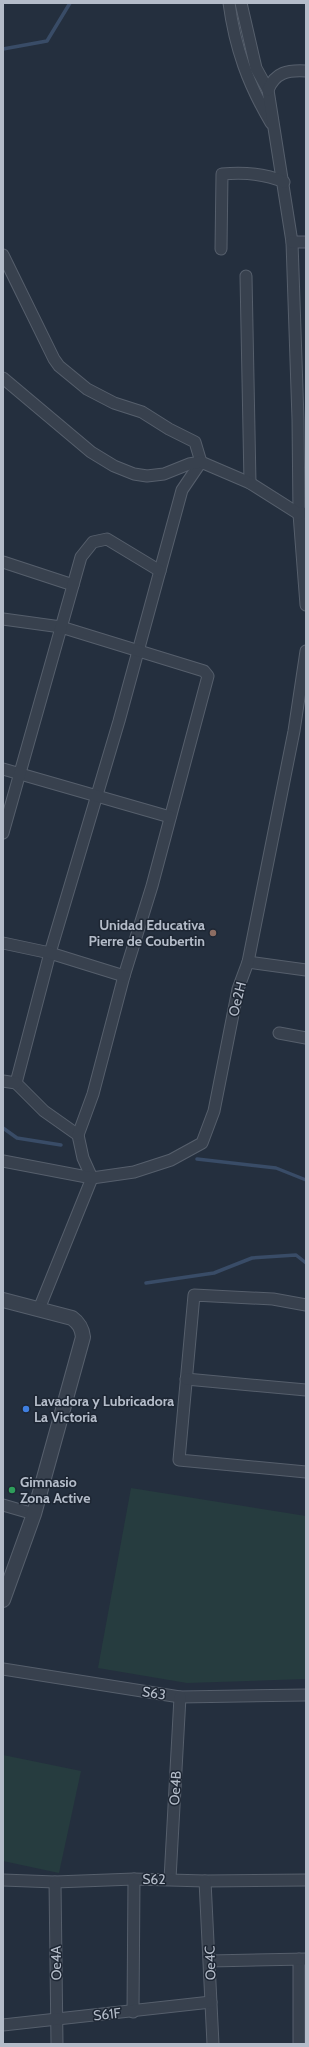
<svg xmlns="http://www.w3.org/2000/svg" width="309" height="2047" viewBox="0 0 309 2047" font-family="Cabin,sans-serif">
	<style>
		.green { fill: #263c3f }
		.lines { fill: none; stroke-linecap: round; stroke-linejoin: round }
		.stream { stroke: #394c67; stroke-width: 3.5 }
		.minor-casing { stroke: #565f6c; stroke-width: 13 }
		.tertiary-casing { stroke: #565f6c; stroke-width: 16 }
		.minor { stroke: #38414e; stroke-width: 11 }
		.tertiary { stroke: #38414e; stroke-width: 14 }
		.education-dot { fill: #8d6e63; stroke: #1d2633; stroke-width: 1.5 }
		.shop-dot { fill: #3f7fe0; stroke: #1d2633; stroke-width: 1.5 }
		.leisure-dot { fill: #2e9e5b; stroke: #1d2633; stroke-width: 1.5 }
		.labels { text-anchor: middle; dominant-baseline: central; stroke-width: 3; stroke-linejoin: round; paint-order: stroke }
		.poi-label { font-size: 14px; font-weight: bold; fill: #b4bcc9; stroke: #1d2633; text-anchor: start }
		.street-label { font-size: 14px; fill: #b4bcc9; stroke: #1d2633 }
	</style>
	<rect width="100%" height="100%" fill="#242f3e"/>
	<g class="green">
		<path d="M131 1488 306 1516V1679L187 1683 98 1668Z"/>
		<path d="M3 1755 81 1771 59 1873 3 1861Z"/>
	</g>
	<g class="lines">
		<g class="stream">
			<path d="M3 49 47 41 70 3"/>
			<path d="M3 1128 17 1138 61 1145"/>
			<path d="M197 1159 276 1168 306 1180"/>
			<path d="M146 1283 214 1273 252 1258 296 1255 306 1263"/>
		</g>
		<defs>
			<g id="minor">
				<path d="M229 3C235 48 248 84 271 123"/>
				<path d="M241 3 256 68 268 90 292 242 298 419 299 514 306 605"/>
				<path d="M268 90C275 72 288 70 306 71"/>
				<path d="M292 242H306"/>
				<path d="M221 249 222 174C244 172 264 173 284 182"/>
				<path d="M3 255 54 359 59 366 87 389 114 403 142 412 169 429 195 442 201 462 182 490 119 721 50 953 16 1083 44 1111 78 1135 83 1158 92 1178 39 1309"/>
				<path d="M246 276 250 483"/>
				<path d="M3 378 91 452 114 466 134 474 147 476 164 474 189 464 201 462 250 483 299 514 303 513"/>
				<path d="M3 562 73 585"/>
				<path d="M3 619 61 627 204 671 208 676 152 886 124 976 93 1094 78 1135"/>
				<path d="M3 769 170 817"/>
				<path d="M3 833 81 557 93 542 107 539 160 571"/>
				<path d="M3 943 50 953 124 976"/>
				<path d="M248 962 306 970"/>
				<path d="M279 1033 306 1038"/>
				<path d="M3 1081 16 1083"/>
				<path d="M3 1161 92 1178 134 1172 171 1160 202 1143 214 1111 238 989 248 962 294 731 306 651"/>
				<path d="M306 1305 273 1299 194 1295 179 1460 306 1472"/>
				<path d="M186 1379 306 1390"/>
				<path d="M3 1505 34 1514"/>
				<path d="M3 1669 180 1697 306 1695"/>
				<path d="M170 1879 180 1697"/>
				<path d="M3 1880 55 1882 134 1879 205 1881 306 1880"/>
				<path d="M205 1881 213 2044"/>
				<path d="M55 1882 57 2044"/>
				<path d="M299 1959V2044"/>
				<path d="M210 1961 306 1959"/>
				<path d="M133 2012 134 1879"/>
				<path d="M3 2025 211 2002"/>
			</g>
			<path id="tertiary" d="M3 1300 72 1318C79 1323 82 1328 83 1337L34 1514 3 1600"/>
		</defs>
		<use href="#minor" class="minor-casing"/>
		<use href="#tertiary" class="tertiary-casing"/>
		<use href="#minor" class="minor"/>
		<use href="#tertiary" class="tertiary"/>
	</g>
	<circle class="education-dot" cx="213" cy="933" r="4"/>
	<circle class="shop-dot" cx="26" cy="1409" r="4"/>
	<circle class="leisure-dot" cx="12" cy="1490" r="4"/>
	<g class="labels">
		<g class="poi-label">
			<text x="205" y="925" text-anchor="end">Unidad Educativa<tspan x="205" dy="16">Pierre de Coubertin</tspan></text>
			<text x="34" y="1401">Lavadora y Lubricadora<tspan x="34" dy="16">La Victoria</tspan></text>
			<text x="20" y="1482">Gimnasio<tspan x="20" dy="16">Zona Active</tspan></text>
		</g>
		<g class="street-label">
			<text transform="translate(237 999) rotate(-76)">Oe2H</text>
			<text transform="translate(154 1693) rotate(9)">S63</text>
			<text transform="translate(175 1788) rotate(-87)">Oe4B</text>
			<text transform="translate(154 1879) rotate(1)">S62</text>
			<text transform="translate(56 1963) rotate(-91)">Oe4A</text>
			<text transform="translate(210 1963) rotate(-92)">Oe4C</text>
			<text transform="translate(107 2014) rotate(-6)">S61F</text>
		</g>
	</g>
	<rect width="309" height="2047" fill="none" stroke="#b4bcc9" stroke-width="8"/>
</svg>
